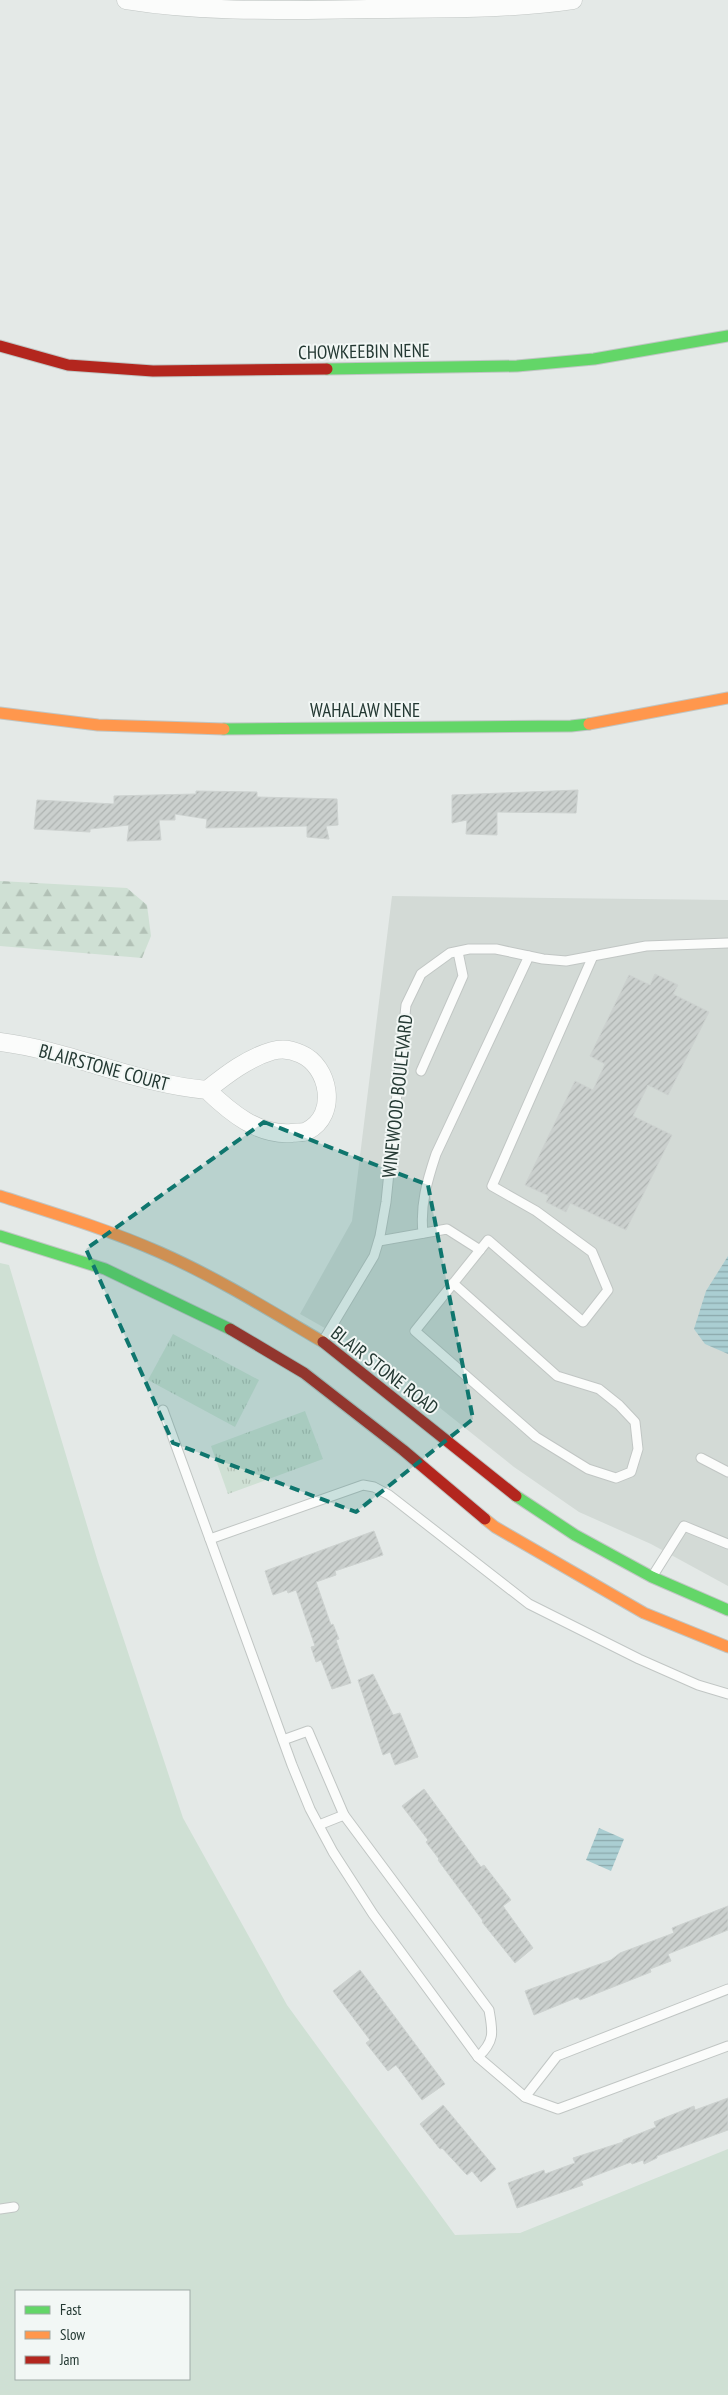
<svg xmlns="http://www.w3.org/2000/svg" width="728" height="2395" viewBox="0 0 728 2395" font-family="'PT Sans Narrow',sans-serif">
	<style>
		.built { fill: #d3dad6 }
		.grass { fill: #cfe0d4; fill-rule: evenodd }
		.forest { fill: url(#forest-firs) }
		.park { fill: url(#park-tufts) }
		.water { fill: url(#water-rules) }
		.building { fill: url(#building-hatch); stroke: #cdd2d0 }
		.lines { fill: none; stroke-linecap: round; stroke-linejoin: round }
		.lane-casing { stroke: #c1c6c4; stroke-width: 11 }
		.street-casing { stroke: #c1c6c4; stroke-width: 19 }
		.fast-casing { stroke: #c0c6c4; stroke-width: 13 }
		.slow-casing { stroke: #c0c6c4; stroke-width: 13 }
		.jam-casing { stroke: #c0c6c4; stroke-width: 13 }
		.lane { stroke: #fbfcfb; stroke-width: 9 }
		.street { stroke: #fbfcfb; stroke-width: 18 }
		.fast { stroke: #63d668; stroke-width: 11 }
		.slow { stroke: #ff974d; stroke-width: 11 }
		.jam { stroke: #b3261e; stroke-width: 11 }
		.marked { fill: #0f766e; fill-opacity: 0.2; stroke: #0f766e; stroke-width: 4; stroke-dasharray: 10 6; stroke-linejoin: round }
		.labels { text-anchor: middle; dominant-baseline: central; stroke-width: 4; stroke-linejoin: round; paint-order: stroke }
		.street-label { font-size: 19px; fill: #243933; stroke: #f2f7f5 }
	</style>
	<defs>
		<pattern id="forest-firs" width="22" height="20" patternUnits="userSpaceOnUse" patternTransform="scale(1.25)"><rect width="22" height="20" fill="#cfe0d4"/><path d="M5 1l3.5 6h-7zM16 11l3.5 6h-7z" fill="#b2c1b6"/></pattern>
		<pattern id="park-tufts" width="24" height="20" patternUnits="userSpaceOnUse" patternTransform="scale(1.25)"><rect width="24" height="20" fill="#cfe0d4"/><path d="M3 7l-1-3M5 7V3M7 7l1-3M15 17l-1-3M17 17v-4M19 17l1-3" fill="none" stroke="#b2c1b6"/></pattern>
		<pattern id="water-rules" width="6" height="5" patternUnits="userSpaceOnUse" patternTransform="scale(1.25)"><rect width="6" height="5" fill="#aaced2"/><path d="M0 2.5h6" fill="none" stroke="#8aa8ab"/></pattern>
		<pattern id="building-hatch" width="6" height="6" patternUnits="userSpaceOnUse" patternTransform="scale(1.25)"><rect width="6" height="6" fill="#cbd0ce"/><path d="M-1 1l2-2M0 6l6-6M5 7l2-2" fill="none" stroke="#aeb3b1"/></pattern>
	</defs>
	<rect width="100%" height="100%" fill="#e4e9e7"/>
	<path class="built" d="M392 896 728 900V1586L651 1544 579 1512 514 1467 376 1357 300 1314 352 1221Z"/>
	<path class="grass" d="M0 1263 9 1265 98 1562 183 1818 287 2005 455 2235 520 2233 728 2149V2395H0ZM16 2291H189V2379H16Z"/>
	<path class="forest" d="M0 881 127 888 147 905 151 936 142 958 0 946Z"/>
	<g class="park">
		<path d="M173 1334 259 1380 235 1427 148 1380Z"/>
		<path d="M305 1411 323 1459 228 1494 211 1446Z"/>
	</g>
	<g class="water">
		<path d="M728 1256V1354L705 1344 694 1329 706 1291Z"/>
		<path d="M599 1828 624 1839 611 1871 586 1860Z"/>
	</g>
	<g class="building">
		<path d="M578 790 576 813 497 812V835L466 834 467 820 452 823V795Z"/>
		<path d="M196 791 257 792V797L337 799 338 825 326 826 329 839 307 837V826L206 828 207 819 175 814V820H159L161 840 127 841 129 825 90 829V832L34 829 37 800 114 804V796L196 794Z"/>
		<path d="M655 974 678 985 673 994 709 1012 668 1095 648 1085 633 1116 672 1135 626 1230 570 1203 566 1212 546 1202 549 1196 525 1185 575 1081 593 1090 605 1064 590 1056 629 975 650 985Z"/>
		<path d="M374 1531 383 1555 335 1571 336 1575 316 1582 331 1625 333 1624 339 1639 336 1640 351 1683 332 1689 321 1660 316 1662 311 1647 315 1646 296 1590 288 1593 287 1590 273 1595 265 1571Z"/>
		<path d="M373 1674 393 1715 400 1713 418 1757 395 1765 390 1752 383 1755 358 1680Z"/>
		<path d="M424 1789 481 1867 484 1865 511 1900 503 1906 533 1948 515 1963 482 1922 483 1921 438 1860 439 1859 426 1842 428 1840 402 1806Z"/>
		<path d="M728 1906V1930L668 1954 671 1961 650 1969 651 1972 580 2000 578 1997 534 2015 525 1991 611 1960 620 1953 674 1933 672 1928Z"/>
		<path d="M360 1970 445 2084 422 2100 396 2065 388 2071 366 2043 370 2040 333 1991Z"/>
		<path d="M728 2098V2130L657 2156V2158L644 2164 643 2160 632 2164 631 2162 581 2181 583 2185 517 2208 508 2183 544 2170 545 2174 575 2163 573 2158 623 2142V2140L656 2127 654 2122 694 2106 695 2110Z"/>
		<path d="M443 2105 496 2169 481 2182 472 2171 467 2175 442 2148 440 2149 420 2124Z"/>
	</g>
	<g class="lines">
		<defs>
			<g id="lane">
				<path d="M421 1071 463 976 458 952"/>
				<path d="M423 1233C420 1205 427 1181 436 1154L529 956"/>
				<path d="M379 1241 447 1229 480 1250"/>
				<path d="M453 1283 557 1376 599 1389 619 1405 635 1422 638 1449 631 1472 616 1478 588 1469 536 1437 415 1331 488 1240 583 1322 608 1290 592 1252 536 1211 492 1186 593 956"/>
				<path d="M323 1341 374 1256 380 1236 386 1202 406 1005 421 974 450 953 469 949H496L543 959 566 961 646 946 728 943"/>
				<path d="M163 1410 292 1765 310 1809 333 1852 373 1914 478 2057 525 2097 558 2109 728 2046"/>
				<path d="M701 1458 728 1472"/>
				<path d="M210 1539 363 1485 374 1487 389 1495 529 1604 639 1659 698 1685 728 1694"/>
				<path d="M652 1577 684 1526 728 1544"/>
				<path d="M283 1740 308 1731 344 1815 489 2010C493 2032 495 2041 478 2057"/>
				<path d="M319 1825 344 1815"/>
				<path d="M525 2097 557 2056 728 1989"/>
				<path d="M0 2209 14 2207"/>
			</g>
			<g id="street">
				<path d="M126 0C206 13 287 10 368 9 437 8 505 10 573 0"/>
				<path d="M0 1042C71 1051 137 1084 207 1090 230 1112 258 1136 292 1133 297 1132 303 1133 307 1131 339 1115 329 1066 301 1054 293 1050 282 1048 272 1051 248 1058 227 1074 207 1090"/>
			</g>
			<g id="fast">
				<path d="M327 369 517 366 594 359 728 336"/>
				<path d="M224 729 571 726 589 724"/>
				<path d="M0 1236 105 1269 230 1329"/>
				<path d="M516 1496 575 1535 652 1577 728 1610"/>
			</g>
			<g id="slow">
				<path d="M0 713 98 725 224 729"/>
				<path d="M589 724 728 698"/>
				<path d="M0 1196C53 1213 107 1229 159 1252 216 1277 269 1310 323 1342"/>
				<path d="M485 1519 495 1527 644 1613 728 1647"/>
			</g>
			<g id="jam">
				<path d="M0 346 68 365 153 371 327 369"/>
				<path d="M230 1329 304 1373 403 1450 485 1519"/>
				<path d="M323 1342 516 1496"/>
			</g>
		</defs>
		<use href="#lane" class="lane-casing"/>
		<use href="#street" class="street-casing"/>
		<use href="#fast" class="fast-casing"/>
		<use href="#slow" class="slow-casing"/>
		<use href="#jam" class="jam-casing"/>
		<use href="#lane" class="lane"/>
		<use href="#street" class="street"/>
		<use href="#fast" class="fast"/>
		<use href="#slow" class="slow"/>
		<use href="#jam" class="jam"/>
	</g>
	<path class="marked" d="M264 1122 428 1185 473 1419 356 1512 173 1443 86 1249Z"/>
	<g class="labels">
		<g class="street-label">
			<text transform="translate(364 351) rotate(-1)">CHOWKEEBIN NENE</text>
			<text x="365" y="710">WAHALAW NENE</text>
			<text transform="translate(104 1067) rotate(15)">BLAIRSTONE COURT</text>
			<text transform="translate(397 1096) rotate(-84)">WINEWOOD BOULEVARD</text>
			<text transform="translate(385 1370) rotate(38)">BLAIR STONE ROAD</text>
		</g>
	</g>
	<rect x="15" y="2290" width="175" height="90" fill="#f2f7f5" stroke="#a0aba7"/>
	<rect x="25" y="2306" width="25" height="8" fill="#63d668" stroke="#a0aba7"/>
	<text x="60" y="2315" font-size="15" fill="#243933">Fast</text>
	<rect x="25" y="2331" width="25" height="8" fill="#ff974d" stroke="#a0aba7"/>
	<text x="60" y="2340" font-size="15" fill="#243933">Slow</text>
	<rect x="25" y="2356" width="25" height="8" fill="#b3261e" stroke="#a0aba7"/>
	<text x="60" y="2365" font-size="15" fill="#243933">Jam</text>
</svg>
